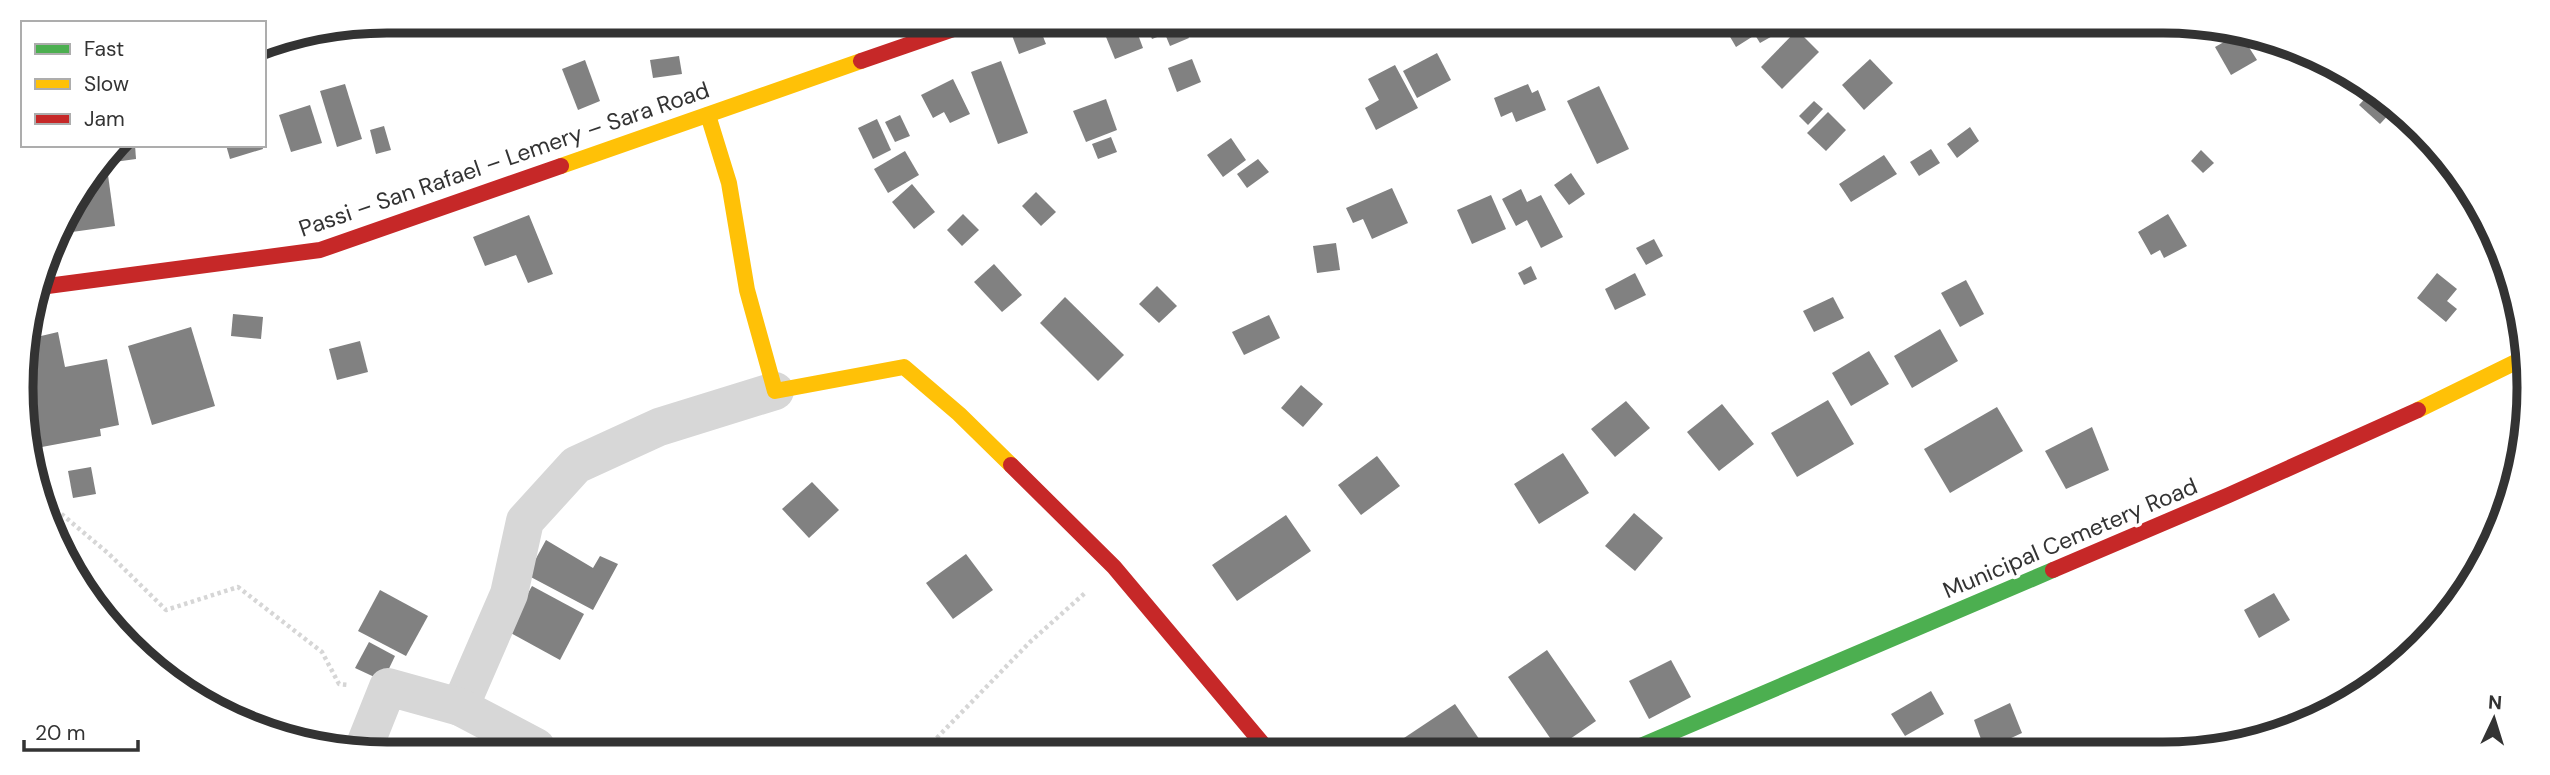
<svg xmlns="http://www.w3.org/2000/svg" width="2550" height="775" viewBox="0 0 2550 775" font-family="'DM Sans',sans-serif">
	<style>
		.building { fill: #818181 }
		.lines { fill: none; stroke-linecap: round; stroke-linejoin: round }
		.path { stroke: #d6d6d6; stroke-width: 4.5; stroke-dasharray: 3.5 3.5; stroke-linecap: butt }
		.street { stroke: #d7d7d7; stroke-width: 38 }
		.fast { stroke: #4caf50; stroke-width: 16 }
		.slow { stroke: #ffc107; stroke-width: 16 }
		.jam { stroke: #c62828; stroke-width: 16 }
		.labels { text-anchor: middle; dominant-baseline: central; stroke-width: 7; stroke-linejoin: round; paint-order: stroke }
		.street-label { font-size: 23px; fill: #333; stroke: #fff }
		.rim { fill: none; stroke: #333; stroke-width: 9 }
	</style>
	<rect width="100%" height="100%" fill="#fff"/>
	<g class="building">
		<path d="M1028 23 1038 24 1046 44 1019 54 1010 30Z"/>
		<path d="M1126 24H1134L1143 48 1115 59 1104 32Z"/>
		<path d="M1146 24H1183L1189 38 1170 46 1165 34 1152 39Z"/>
		<path d="M1590 26H1614L1596 36Z"/>
		<path d="M1731 26H1783L1785 29 1760 43 1755 35 1736 47 1726 30Z"/>
		<path d="M1797 30 1819 52 1782 89 1761 67Z"/>
		<path d="M2240 33 2257 60 2231 75 2215 47Z"/>
		<path d="M1437 53 1451 80 1417 98 1403 71Z"/>
		<path d="M679 56 682 74 653 78 650 60Z"/>
		<path d="M1192 59 1201 82 1177 92 1168 68Z"/>
		<path d="M1870 59 1893 83 1864 110 1842 85Z"/>
		<path d="M585 60 600 101 578 110 562 69Z"/>
		<path d="M1001 61 1028 133 998 144 971 72Z"/>
		<path d="M1395 65 1418 108 1376 130 1365 108 1379 100 1368 79Z"/>
		<path d="M953 79 970 114 950 123 944 112 933 118 921 95Z"/>
		<path d="M345 84 362 139 337 147 320 91Z"/>
		<path d="M1528 84 1532 93 1538 90 1546 110 1516 122 1512 112 1501 117 1494 98Z"/>
		<path d="M1599 86 1629 149 1597 164 1567 101Z"/>
		<path d="M2373 90 2393 110 2380 124 2359 105Z"/>
		<path d="M1106 99 1117 130 1086 142 1073 111Z"/>
		<path d="M1814 101 1823 109 1808 125 1799 116Z"/>
		<path d="M310 105 322 143 291 152 279 115Z"/>
		<path d="M1828 112 1846 130 1826 151 1807 133Z"/>
		<path d="M900 115 910 136 895 142 885 122Z"/>
		<path d="M877 119 891 150 873 159 858 128Z"/>
		<path d="M384 126 391 150 376 154 370 130Z"/>
		<path d="M1970 127 1979 141 1957 158 1947 144Z"/>
		<path d="M1111 137 1117 152 1098 159 1092 144Z"/>
		<path d="M1231 138 1246 160 1223 177 1207 155Z"/>
		<path d="M120 145H135L136 159 107 163Z"/>
		<path d="M226 145H262L263 149 230 159Z"/>
		<path d="M1931 149 1940 163 1919 176 1910 162Z"/>
		<path d="M2201 150 2214 163 2203 173 2191 161Z"/>
		<path d="M905 151 919 175 888 193 874 169Z"/>
		<path d="M1884 155 1897 174 1851 202 1839 184Z"/>
		<path d="M1258 159 1269 172 1247 188 1237 174Z"/>
		<path d="M1571 173 1585 194 1569 205 1554 185Z"/>
		<path d="M108 175 115 226 72 232 69 212 96 176Z"/>
		<path d="M912 184 935 212 914 229 892 202Z"/>
		<path d="M1392 188 1408 223 1372 239 1363 219 1353 223 1346 208Z"/>
		<path d="M1521 189 1527 202 1541 195 1563 237 1541 248 1527 220 1516 226 1502 199Z"/>
		<path d="M1036 192 1056 212 1041 226 1022 206Z"/>
		<path d="M1491 195 1506 229 1472 244 1457 210Z"/>
		<path d="M963 214 979 230 962 246 947 230Z"/>
		<path d="M2168 214 2187 246 2164 258 2160 250 2151 255 2138 232Z"/>
		<path d="M529 215 553 274 528 283 516 255 485 266 473 237Z"/>
		<path d="M65 217 67 236 55 237 59 225Z"/>
		<path d="M1654 239 1663 256 1646 265 1636 248Z"/>
		<path d="M1336 243 1340 270 1317 273 1313 246Z"/>
		<path d="M994 264 1022 295 1002 312 974 282Z"/>
		<path d="M1531 266 1537 279 1524 285 1518 273Z"/>
		<path d="M1635 273 1646 295 1615 310 1605 289Z"/>
		<path d="M2437 273 2457 289 2447 301 2457 309 2446 322 2417 298Z"/>
		<path d="M1966 280 1984 314 1960 327 1941 293Z"/>
		<path d="M1157 286 1177 306 1159 323 1139 304Z"/>
		<path d="M1065 297 1124 355 1098 381 1040 323Z"/>
		<path d="M1833 297 1844 318 1814 332 1803 311Z"/>
		<path d="M233 314 263 317 261 339 231 336Z"/>
		<path d="M1269 315 1280 338 1244 355 1232 332Z"/>
		<path d="M191 327 215 406 152 425 128 346Z"/>
		<path d="M1940 329 1958 361 1912 388 1894 356Z"/>
		<path d="M58 332 65 367 107 359 119 425 100 429 101 436 31 449 24 340Z"/>
		<path d="M360 341 368 372 337 380 329 349Z"/>
		<path d="M1869 351 1889 384 1851 406 1832 373Z"/>
		<path d="M1301 385 1323 404 1303 427 1281 408Z"/>
		<path d="M1828 400 1854 444 1797 477 1771 433Z"/>
		<path d="M1626 401 1650 428 1615 457 1591 429Z"/>
		<path d="M1722 404 1754 444 1719 471 1687 432Z"/>
		<path d="M1997 407 2023 451 1950 493 1924 449Z"/>
		<path d="M2092 427 2109 470 2066 489 2045 451Z"/>
		<path d="M1563 453 1589 493 1539 524 1514 484Z"/>
		<path d="M1377 456 1400 486 1361 515 1338 485Z"/>
		<path d="M91 467 96 494 73 498 68 471Z"/>
		<path d="M812 482 839 510 809 538 782 509Z"/>
		<path d="M1634 513 1663 538 1635 571 1605 546Z"/>
		<path d="M1286 515 1311 551 1237 601 1212 565Z"/>
		<path d="M546 540 593 568 600 556 618 564 593 610 527 575Z"/>
		<path d="M966 554 993 590 953 619 926 583Z"/>
		<path d="M532 586 584 614 560 660 507 631Z"/>
		<path d="M380 590 428 616 406 656 358 631Z"/>
		<path d="M2274 593 2290 620 2259 638 2244 610Z"/>
		<path d="M369 642 395 656 383 681 355 668Z"/>
		<path d="M1547 650 1596 721 1557 748 1508 677Z"/>
		<path d="M1671 660 1691 697 1649 719 1629 681Z"/>
		<path d="M1931 691 1944 714 1905 736 1891 714Z"/>
		<path d="M2010 703 2022 733 1985 750 1974 720Z"/>
		<path d="M1455 704 1486 749H1409L1404 738Z"/>
	</g>
	<g class="lines">
		<g class="path">
			<path d="M40 496 109 554 166 610 238 587 322 652 339 684 349 685"/>
			<path d="M927 748 1030 642 1085 593"/>
		</g>
		<g class="street">
			<path d="M460 707 509 594 525 521 576 465 659 427 775 391"/>
			<path d="M364 747 388 687 460 707 536 747"/>
		</g>
		<path class="fast" d="M1631 750 2053 570"/>
		<g class="slow">
			<path d="M708 115 729 183 747 290 775 391 904 367 959 414 1011 465"/>
			<path d="M561 166 861 61"/>
			<path d="M2418 410 2522 359"/>
		</g>
		<g class="jam">
			<path d="M861 61 971 23"/>
			<path d="M40 287 320 250 561 166"/>
			<path d="M1011 465 1114 567 1267 749"/>
			<path d="M2053 570 2229 495 2418 410"/>
		</g>
	</g>
	<g class="labels">
		<g class="street-label">
			<text transform="translate(504 159) rotate(-19)">Passi – San Rafael – Lemery – Sara Road</text>
			<text transform="translate(2070 538) rotate(-23)">Municipal Cemetery Road</text>
		</g>
	</g>
	<path d="M0 0H2550V775H0ZM387 33H2163A354 354 0 0 1 2517 387V388A354 354 0 0 1 2163 742H387A354 354 0 0 1 33 388V387A354 354 0 0 1 387 33Z" fill="#fff" fill-rule="evenodd"/>
	<path class="rim" d="M387 33H2163A354 354 0 0 1 2517 387V388A354 354 0 0 1 2163 742H387A354 354 0 0 1 33 388V387A354 354 0 0 1 387 33Z"/>
	<rect x="21" y="21" width="245" height="126" fill="#ffffff" stroke="#adadad" stroke-width="2"/>
	<rect x="35" y="44" width="35" height="10" fill="#4caf50" stroke="#adadad" stroke-width="2"/>
	<text x="84" y="56" font-size="21" fill="#333333">Fast</text>
	<rect x="35" y="79" width="35" height="10" fill="#ffc107" stroke="#adadad" stroke-width="2"/>
	<text x="84" y="91" font-size="21" fill="#333333">Slow</text>
	<rect x="35" y="114" width="35" height="10" fill="#c62828" stroke="#adadad" stroke-width="2"/>
	<text x="84" y="126" font-size="21" fill="#333333">Jam</text>
	<g transform="translate(2494 719) rotate(4)" stroke="#ffffff" stroke-width="5" paint-order="stroke">
	<path d="M0-5L12 26L0 18L-12 26Z" fill="#333333"/>
	<text y="-10" font-size="19" font-weight="bold" text-anchor="middle" fill="#333333">N</text>
	</g>
	<path d="M24 740v10h114v-10" fill="none" stroke="#333333" stroke-width="3.5"/>
	<text x="35" y="740" font-size="21" fill="#333333" stroke="#ffffff" stroke-width="5" paint-order="stroke">20 m</text>
</svg>
